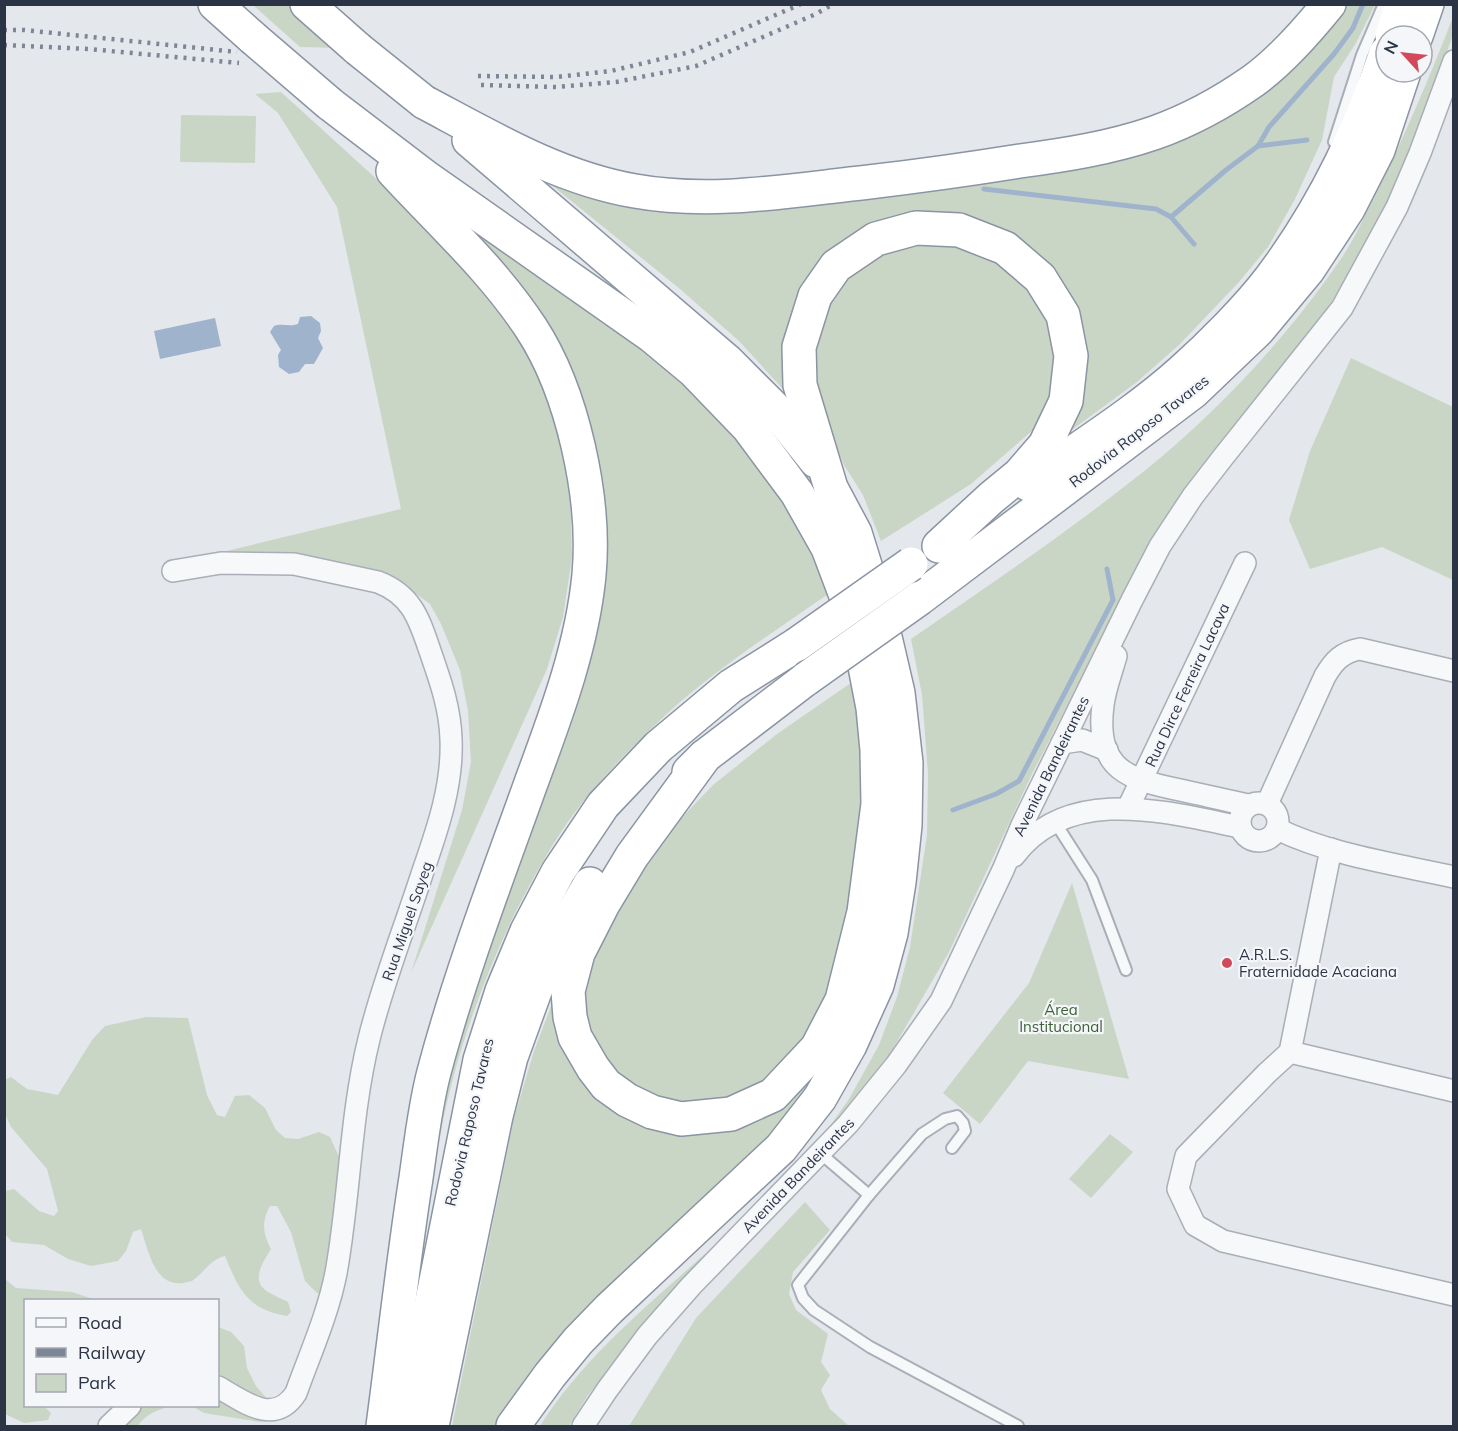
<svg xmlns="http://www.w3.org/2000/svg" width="1458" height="1431" viewBox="0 0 1458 1431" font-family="Mulish,sans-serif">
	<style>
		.green { fill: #c9d6c5 }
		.water { fill: #9fb4cc }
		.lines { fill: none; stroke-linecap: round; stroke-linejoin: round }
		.stream { stroke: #9fb4cc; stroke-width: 5 }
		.service-casing { stroke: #a9aeb7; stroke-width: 14 }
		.minor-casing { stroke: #a9aeb7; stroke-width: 24 }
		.motorway-casing { stroke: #8b94a3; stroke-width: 36 }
		.service { stroke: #f7f8fa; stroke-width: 10 }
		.minor { stroke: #f7f8fa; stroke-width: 21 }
		.motorway { stroke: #fff; stroke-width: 33 }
		.rail { stroke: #7d8696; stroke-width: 4.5; stroke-dasharray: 3 6; stroke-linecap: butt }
		.motorway-bridge-casing { stroke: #8b94a3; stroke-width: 36; stroke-linecap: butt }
		.motorway-bridge { stroke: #fff; stroke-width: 33 }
		.poi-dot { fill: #d1495b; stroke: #f4f6f9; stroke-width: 2 }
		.labels { text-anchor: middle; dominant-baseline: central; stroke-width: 4.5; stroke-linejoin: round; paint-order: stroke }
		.street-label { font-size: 15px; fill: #2b3445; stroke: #f4f6f9 }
		.poi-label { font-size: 15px; fill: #2b3445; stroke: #f4f6f9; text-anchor: start }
		.park-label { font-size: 15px; fill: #3f6138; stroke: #f4f6f9 }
	</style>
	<rect width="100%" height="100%" fill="#e4e7ec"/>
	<g class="green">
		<path d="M253 5H289L341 48 300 47Z"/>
		<path d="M1339 5H1375L1356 43 1334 77 1322 140 1295 199 1268 247 1239 282 1180 344 1137 382 1058 440 1082 378 1007 239 850 244 789 389 782 388 739 341 680 289 533 170 608 196 1159 137Z"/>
		<path d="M1453 17V35L1421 124 1399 180 1362 251 1326 311 1180 500 1140 562 1031 776 949 952 890 1054 823 1136 849 1099 879 1045 897 997 910 947 927 835 928 774 922 695 911 639C985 588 1059 538 1129 483 1206 424 1283 343 1338 263 1352 244 1362 221 1373 200 1403 140 1429 79 1453 17Z"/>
		<path d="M281 92 392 193 507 314 539 371 554 412 570 482 572 557 563 617 547 669 411 973 462 810 471 762 468 711 460 670 441 624 430 604 392 576 350 564 289 556 214 554 401 509 337 207 278 113 255 94Z"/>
		<path d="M181 115 256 116 255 163 180 162Z"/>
		<path d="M923 237 993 252 1051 310 1059 346 1050 415 971 484 881 541 863 495 844 465 811 384 819 315 836 287 860 262Z"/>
		<path d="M485 238 644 341 760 457 837 588C781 627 723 664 672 709 638 741 604 774 575 812 552 843 533 878 515 913 480 985 455 1058 440 1136L434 1134 599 508 482 243Z"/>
		<path d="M1351 358 1453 407V580L1382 547 1310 569 1289 520 1310 451Z"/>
		<path d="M858 678 869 744 850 935 812 1034 755 1092 679 1110 623 1085 585 1035 584 973 596 942 666 834 713 785 777 734Z"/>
		<path d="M1072 883 1129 1079 1028 1061 980 1124 943 1093 1029 983Z"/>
		<path d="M885 922 795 1117 504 1426H452L514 1118 534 1051 558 988 568 1048 707 1132 740 1128 770 1114Z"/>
		<path d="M146 1017 188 1018 207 1095 217 1115 225 1117 235 1096 249 1095 265 1108 276 1130 285 1138 298 1139 319 1132 330 1137 350 1181 328 1293H317L305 1281 291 1232 277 1206H270C261 1222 263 1234 271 1249 265 1259 252 1277 263 1288 269 1294 281 1298 288 1302L291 1312 287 1316C247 1309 239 1290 225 1256 210 1259 204 1273 192 1281 190 1282 185 1282 183 1283 154 1287 148 1249 141 1229L133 1232 126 1251 118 1261 91 1266 68 1259 44 1245 12 1242 5 1234V1191L14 1189 39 1211 54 1216 58 1211 47 1169 11 1127 5 1114 4 1080 11 1077 27 1089 58 1095 92 1040 105 1026Z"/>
		<path d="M1110 1134 1133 1152 1091 1198 1069 1179Z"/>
		<path d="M805 1202 830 1230 793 1272 789 1294 796 1310 828 1334 821 1362 830 1375 821 1390 830 1409 849 1426H629L696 1318Z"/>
		<path d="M706 1253 588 1395 569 1426H540C583 1358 647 1306 706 1253Z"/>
		<path d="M5 1279 16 1288 72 1292 96 1300H26V1367L23 1370 25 1380 26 1406H44L51 1413 48 1420 24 1423 5 1414Z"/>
		<path d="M218 1327 231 1332 244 1346 247 1368 256 1386 268 1400 289 1412 283 1419 261 1422 204 1413 192 1406H218Z"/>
		<path d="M112 1406H170C158 1410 145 1414 138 1426H104Z"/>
	</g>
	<g class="water">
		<path d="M311 316 320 323 321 331 318 338 323 348 314 364H305L299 372 289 374 279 367 278 355 281 350 270 332 274 326C283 323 289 327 298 324L300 317Z"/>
		<path d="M215 318 221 346 160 359 154 331Z"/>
	</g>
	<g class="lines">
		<g class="stream">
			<path d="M1258 146 1307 140"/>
			<path d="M984 189 1156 209 1171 217 1194 244"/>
			<path d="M1171 217 1226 170 1258 146 1269 127 1334 54 1353 28 1363 4"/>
			<path d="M953 810 996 794 1019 781 1113 600 1107 569"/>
		</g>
		<defs>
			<g id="service">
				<path d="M1334 142 1362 55 1384 4"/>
				<path d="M1055 822 1092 880 1126 970"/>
				<path d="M952 1148 965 1131 963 1123 957 1116 945 1119 922 1134 869 1195 798 1285 803 1298 814 1310 870 1347 1018 1426"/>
				<path d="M820 1153 869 1195"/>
			</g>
			<g id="minor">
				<path d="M173 571 221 563 294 564 378 582C412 595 419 619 430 651 440 680 450 707 451 739 453 784 438 828 423 871 405 927 383 982 369 1039 350 1116 350 1196 336 1273 328 1314 310 1354 296 1393 274 1427 243 1401 218 1387"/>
				<path d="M1116 656C1112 671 1105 688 1103 705 1094 775 1134 780 1189 792 1209 796 1228 801 1248 805"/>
				<path d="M1062 743 1082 740 1107 750"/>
				<circle cx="1259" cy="822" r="19"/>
				<path d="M1267 804 1325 676C1334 661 1342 652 1360 649L1454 671"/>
				<path d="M1128 808 1245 563"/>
				<path d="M1277 829C1331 855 1395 864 1454 877"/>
				<path d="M1331 849 1290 1052 1267 1073 1186 1156 1178 1189 1195 1225 1223 1241 1454 1295"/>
				<path d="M1014 856C1068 784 1166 812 1240 827"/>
				<path d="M1290 1052 1454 1091"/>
				<path d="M109 1426 130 1406"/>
				<path d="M583 1426 607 1390 647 1336 691 1286 848 1124 896 1065 941 1001 1003 870 1022 825 1132 600 1160 546 1193 496 1224 456 1342 308 1397 207 1420 153 1454 61"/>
			</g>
			<g id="motorway">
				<path d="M215 4 253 38"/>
				<path d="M307 4 358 49"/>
				<path d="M1392 36 1402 4"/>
				<path d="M1416 36 1427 4"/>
				<path d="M424 102C492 138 559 178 635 191 713 205 792 190 869 182 920 176 970 169 1020 161 1065 155 1110 148 1154 133 1188 121 1223 102 1253 81 1281 61 1308 30 1329 4"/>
				<path d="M330 104 427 178 652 336 694 371 748 427 797 493 828 548 857 625 873 708 877 750 878 804 864 912 842 1000 817 1048 773 1095 731 1114 681 1119 652 1112 627 1100 606 1085 593 1068 575 1037 570 1017 568 991 578 953 603 904 632 856 705 756"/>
				<path d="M469 140 727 361 773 407 816 461"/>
				<path d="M1028 484C1080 447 1135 413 1182 371 1210 346 1248 308 1270 279 1322 210 1359 134 1386 53"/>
				<path d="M920 598 1193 392 1258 330 1308 270 1348 209 1378 150 1404 72"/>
				<path d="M689 772 705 756 806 679"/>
				<path d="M401 1424 429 1316 480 1060 502 991 527 931 558 872 603 805 658 747 731 686 796 645"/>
				<path d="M383 1426C394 1344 403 1261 416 1178 421 1143 425 1106 434 1072 460 974 497 878 531 783 556 715 582 647 589 575 596 499 573 392 531 328 493 270 440 222 393 171"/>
				<path d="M432 1426 496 1116 511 1057 535 991 562 932 590 884"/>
				<path d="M513 1426 550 1375 578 1341 609 1309 781 1148 820 1098 850 1045 877 985 891 933 899 882 905 825 906 763 898 693 878 607 855 533 831 488 800 385 799 347 815 296 836 266 876 239 916 228 959 230 1005 248 1040 278 1063 315 1071 356 1066 401 1045 445 1019 475 991 498 939 546"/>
			</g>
		</defs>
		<use href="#service" class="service-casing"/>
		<use href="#minor" class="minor-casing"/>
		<use href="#motorway" class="motorway-casing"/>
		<use href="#service" class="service"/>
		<use href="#minor" class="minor"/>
		<use href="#motorway" class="motorway"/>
		<g class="rail">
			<path d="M4 30H24L237 52"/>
			<path d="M4 45 89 49 239 63"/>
			<path d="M478 76 556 77 611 71 690 52 801 4"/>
			<path d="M481 85 556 87 616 82 696 66 816 14 833 4"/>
		</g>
		<defs>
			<g id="motorway-bridge">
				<path d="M253 38 330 104"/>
				<path d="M358 49 424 102"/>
				<path d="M796 645 911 564"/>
				<path d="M806 679 920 598"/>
			</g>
		</defs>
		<use href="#motorway-bridge" class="motorway-bridge-casing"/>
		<use href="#motorway-bridge" class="motorway-bridge"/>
	</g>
	<circle class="poi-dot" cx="1227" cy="963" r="6"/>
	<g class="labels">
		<g class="street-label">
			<text transform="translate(1139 431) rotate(-38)">Rodovia Raposo Tavares</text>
			<text transform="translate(1187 685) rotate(-65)">Rua Dirce Ferreira Lacava</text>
			<text transform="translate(1051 766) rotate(-64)">Avenida Bandeirantes</text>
			<text transform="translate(407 921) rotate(-71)">Rua Miguel Sayeg</text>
			<text transform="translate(469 1122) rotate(-77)">Rodovia Raposo Tavares</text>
			<text transform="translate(798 1175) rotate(-46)">Avenida Bandeirantes</text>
		</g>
		<g class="poi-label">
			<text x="1239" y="954">A.R.L.S.<tspan x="1239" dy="17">Fraternidade Acaciana</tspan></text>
		</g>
		<g class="park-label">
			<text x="1061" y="1009">Área<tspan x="1061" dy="17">Institucional</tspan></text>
		</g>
	</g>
	<rect width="1458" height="1431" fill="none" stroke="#2b3445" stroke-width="12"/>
	<rect x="24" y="1299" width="195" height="108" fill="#f4f6f9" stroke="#a4a8b1" stroke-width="1.5"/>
	<rect x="36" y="1318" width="30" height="9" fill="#f7f8fa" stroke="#a4a8b1" stroke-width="1.5"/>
	<text x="78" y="1329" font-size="18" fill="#2b3445">Road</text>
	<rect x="36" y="1348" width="30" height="9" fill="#7d8696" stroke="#a4a8b1" stroke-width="1.5"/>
	<text x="78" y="1359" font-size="18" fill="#2b3445">Railway</text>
	<rect x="36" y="1374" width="30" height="18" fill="#c9d6c5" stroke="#a4a8b1" stroke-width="1.5"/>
	<text x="78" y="1389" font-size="18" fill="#2b3445">Park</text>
	<g transform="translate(1404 54) rotate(297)"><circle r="28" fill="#f4f6f9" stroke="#a4a8b1" stroke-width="1.5"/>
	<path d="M0-4.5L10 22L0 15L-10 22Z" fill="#d1495b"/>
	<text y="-9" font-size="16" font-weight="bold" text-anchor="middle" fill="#2b3445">N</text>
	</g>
</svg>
